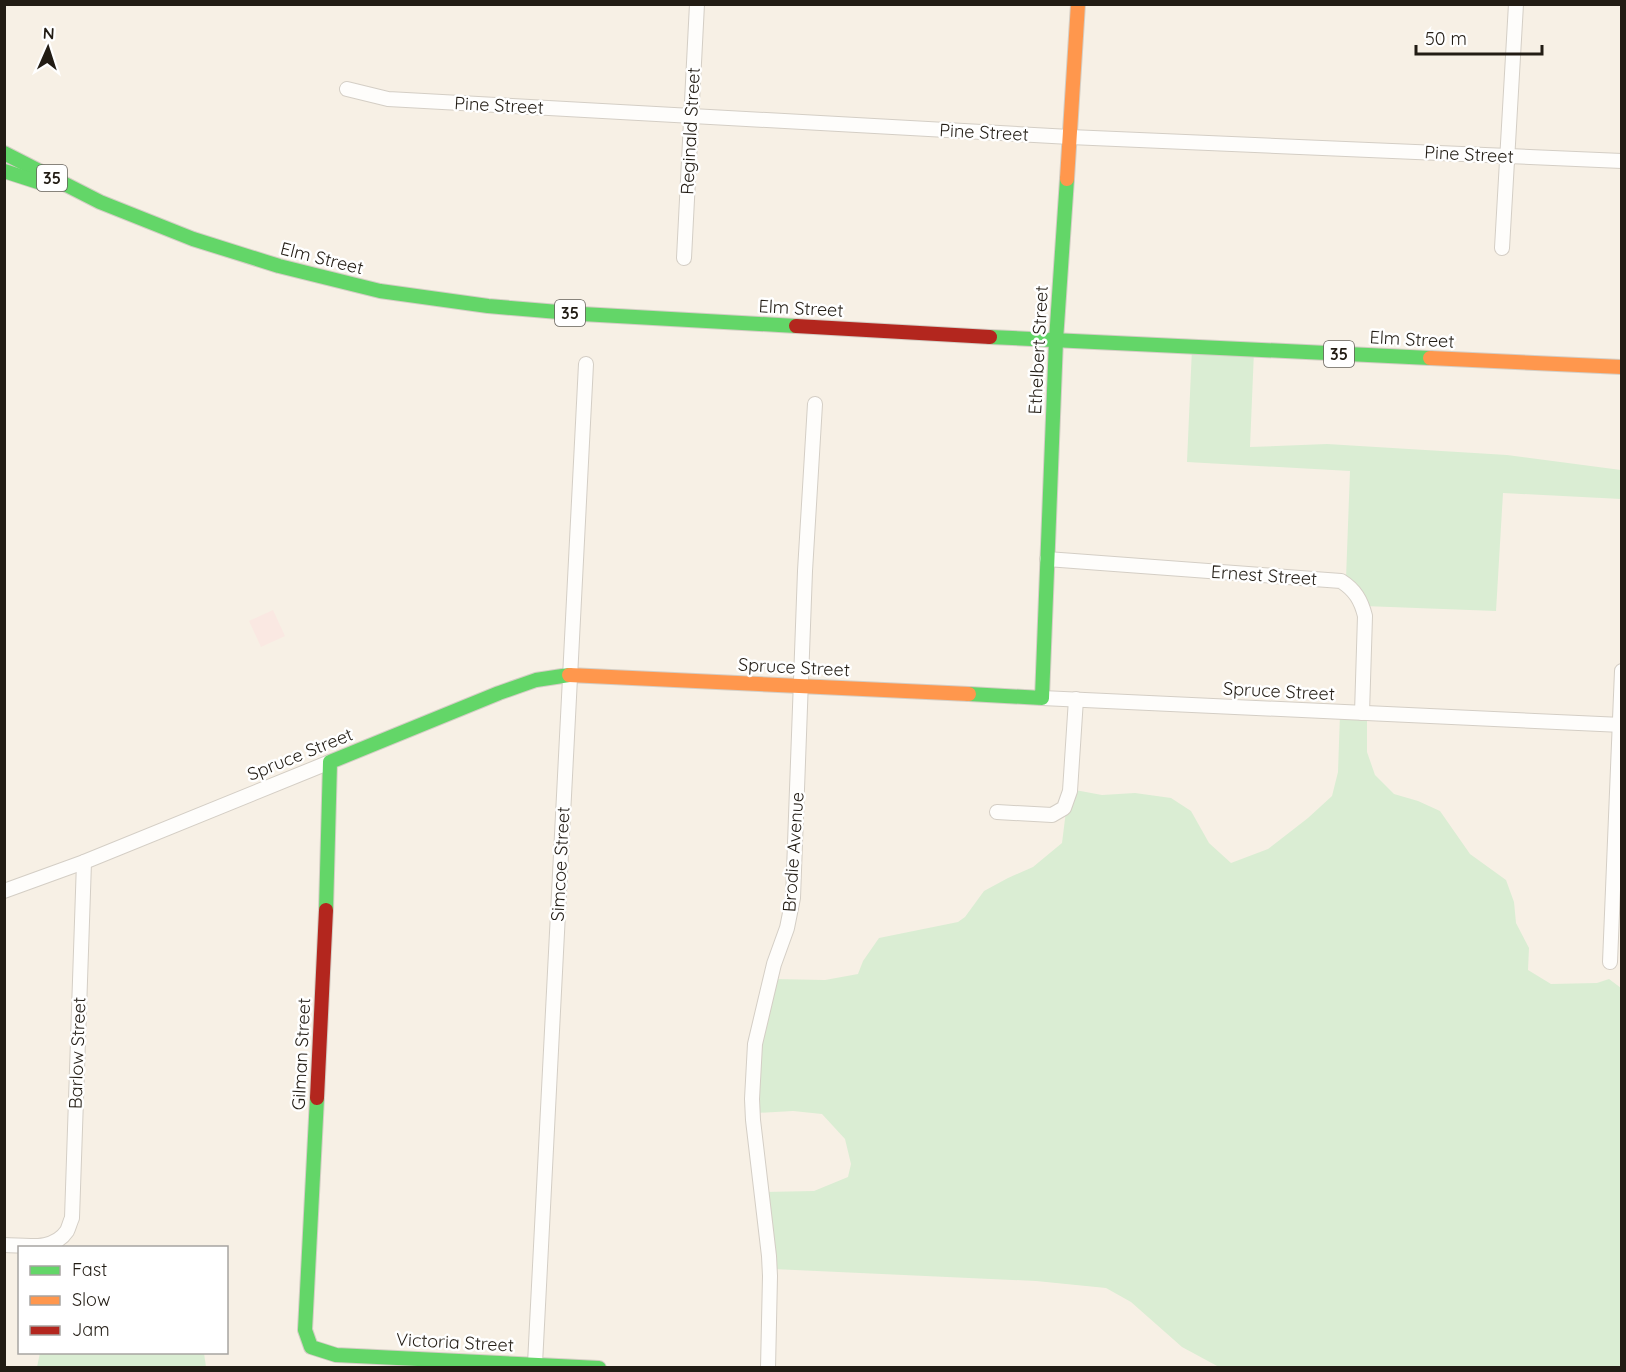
<svg xmlns="http://www.w3.org/2000/svg" width="1626" height="1372" viewBox="0 0 1626 1372" font-family="Quicksand,sans-serif">
	<style>
		.industrial { fill: #fae8e2 }
		.green { fill: #daedd3 }
		.lines { fill: none; stroke-linecap: round; stroke-linejoin: round }
		.street-casing { stroke: #d4cec5; stroke-width: 16 }
		.fast-casing { stroke: #d4cec5; stroke-width: 16 }
		.slow-casing { stroke: #d4cec5; stroke-width: 16 }
		.jam-casing { stroke: #d4cec5; stroke-width: 16 }
		.street { stroke: #fefdfb; stroke-width: 14 }
		.fast { stroke: #63d668; stroke-width: 14 }
		.slow { stroke: #ff974d; stroke-width: 14 }
		.jam { stroke: #b3261e; stroke-width: 14 }
		.labels { text-anchor: middle; dominant-baseline: central; stroke-width: 5; stroke-linejoin: round; paint-order: stroke }
		.shield { fill: #fff; stroke: #64605a; stroke-width: 1.5 }
		.shield-label { font-size: 16px; font-weight: bold; fill: #221c14 }
		.street-label { font-size: 18px; fill: #221c14; stroke: #fff }
	</style>
	<rect width="100%" height="100%" fill="#f7f0e5"/>
	<path class="industrial" d="M273 610 285 636 261 647 249 621Z"/>
	<g class="green">
		<path d="M1192 348 1254 351 1250 447 1327 444 1507 455 1621 470V499L1503 493 1496 611 1364 606 1346 579 1350 471 1187 462Z"/>
		<path d="M1340 714 1367 716V752L1375 775 1394 794 1418 801 1440 811 1470 854 1506 880 1514 902 1516 923 1529 948 1528 970 1551 984 1597 983 1609 979 1621 988V1367H1219L1182 1347 1131 1302 1106 1288 1036 1281 773 1269 764 1192 814 1191 848 1177 851 1164 845 1139 822 1114 793 1111 756 1113 757 1044 774 979 825 980 858 974 863 961 879 938 958 922 965 917 984 891 1008 878 1033 867 1062 843 1066 811 1075 790 1102 795 1135 793 1171 798 1191 811 1209 843 1231 863 1268 849 1308 818 1332 796 1338 772Z"/>
		<path d="M40 1353H204L206 1367H37Z"/>
	</g>
	<g class="lines">
		<defs>
			<g id="street">
				<path d="M347 89 388 99 1070 137 1622 161"/>
				<path d="M1502 248 1516 4"/>
				<path d="M684 258 697 4"/>
				<path d="M1047 559 1341 581C1355 590 1361 600 1365 616L1362 713"/>
				<path d="M1042 698 1622 725"/>
				<path d="M997 812 1052 815 1064 808 1070 791 1076 699"/>
				<path d="M4 891 84 862 330 762"/>
				<path d="M1610 962 1622 671"/>
				<path d="M4 1245C25 1245 53 1252 67 1231 69 1227 70 1222 72 1218L84 862"/>
				<path d="M535 1364 586 364"/>
				<path d="M768 1368 770 1276 769 1256 753 1120 752 1099 755 1044 774 964 787 928 793 898 805 571 815 404"/>
			</g>
			<g id="fast">
				<path d="M4 153 100 202 193 239 279 266 380 291 488 306 582 314 796 326"/>
				<path d="M4 171 38 182"/>
				<path d="M990 337 1430 358"/>
				<path d="M969 694 1042 698 1056 340 1067 179"/>
				<path d="M326 910 330 762 499 693 536 680 569 675"/>
				<path d="M317 1098 305 1330 311 1347 336 1355 599 1368"/>
			</g>
			<g id="slow">
				<path d="M1067 179 1078 4"/>
				<path d="M1430 358 1622 367"/>
				<path d="M569 675 969 694"/>
			</g>
			<g id="jam">
				<path d="M796 326 990 337"/>
				<path d="M317 1098 326 910"/>
			</g>
		</defs>
		<use href="#street" class="street-casing"/>
		<use href="#fast" class="fast-casing"/>
		<use href="#slow" class="slow-casing"/>
		<use href="#jam" class="jam-casing"/>
		<use href="#street" class="street"/>
		<use href="#fast" class="fast"/>
		<use href="#slow" class="slow"/>
		<use href="#jam" class="jam"/>
	</g>
	<g class="labels">
		<g class="shield">
			<rect x="37" y="165" width="30" height="26" rx="4.5"/>
			<rect x="555" y="300" width="30" height="26" rx="4.5"/>
			<rect x="1324" y="341" width="30" height="26" rx="4.5"/>
		</g>
		<g class="shield-label">
			<text x="52" y="178">35</text>
			<text x="570" y="313">35</text>
			<text x="1339" y="354">35</text>
		</g>
		<g class="street-label">
			<text transform="translate(499 105) rotate(3)">Pine Street</text>
			<text transform="translate(690 131) rotate(-87)">Reginald Street</text>
			<text transform="translate(984 132) rotate(3)">Pine Street</text>
			<text transform="translate(1469 154) rotate(3)">Pine Street</text>
			<text transform="translate(322 258) rotate(14)">Elm Street</text>
			<text transform="translate(801 308) rotate(3)">Elm Street</text>
			<text transform="translate(1412 339) rotate(3)">Elm Street</text>
			<text transform="translate(1038 350) rotate(-87)">Ethelbert Street</text>
			<text transform="translate(1264 575) rotate(4)">Ernest Street</text>
			<text transform="translate(794 667) rotate(3)">Spruce Street</text>
			<text transform="translate(1279 691) rotate(3)">Spruce Street</text>
			<text transform="translate(300 754) rotate(-22)">Spruce Street</text>
			<text transform="translate(793 852) rotate(-86)">Brodie Avenue</text>
			<text transform="translate(560 864) rotate(-87)">Simcoe Street</text>
			<text transform="translate(77 1053) rotate(-88)">Barlow Street</text>
			<text transform="translate(301 1054) rotate(-87)">Gilman Street</text>
			<text transform="translate(455 1342) rotate(3)">Victoria Street</text>
		</g>
	</g>
	<rect width="1626" height="1372" fill="none" stroke="#221c14" stroke-width="12"/>
	<rect x="18" y="1246" width="210" height="108" fill="#ffffff" stroke="#a7a4a1" stroke-width="1.5"/>
	<rect x="30" y="1266" width="30" height="9" fill="#63d668" stroke="#a7a4a1" stroke-width="1.5"/>
	<text x="72" y="1276" font-size="18" fill="#221c14">Fast</text>
	<rect x="30" y="1296" width="30" height="9" fill="#ff974d" stroke="#a7a4a1" stroke-width="1.5"/>
	<text x="72" y="1306" font-size="18" fill="#221c14">Slow</text>
	<rect x="30" y="1326" width="30" height="9" fill="#b3261e" stroke="#a7a4a1" stroke-width="1.5"/>
	<text x="72" y="1336" font-size="18" fill="#221c14">Jam</text>
	<g transform="translate(48 48) rotate(3)" stroke="#ffffff" stroke-width="4.5" paint-order="stroke">
	<path d="M0-4.5L10 22L0 15L-10 22Z" fill="#221c14"/>
	<text y="-9" font-size="16" font-weight="bold" text-anchor="middle" fill="#221c14">N</text>
	</g>
	<path d="M1416 45v9h126v-9" fill="none" stroke="#221c14" stroke-width="3"/>
	<text x="1425" y="45" font-size="18" fill="#221c14" stroke="#ffffff" stroke-width="4.5" paint-order="stroke">50 m</text>
</svg>
